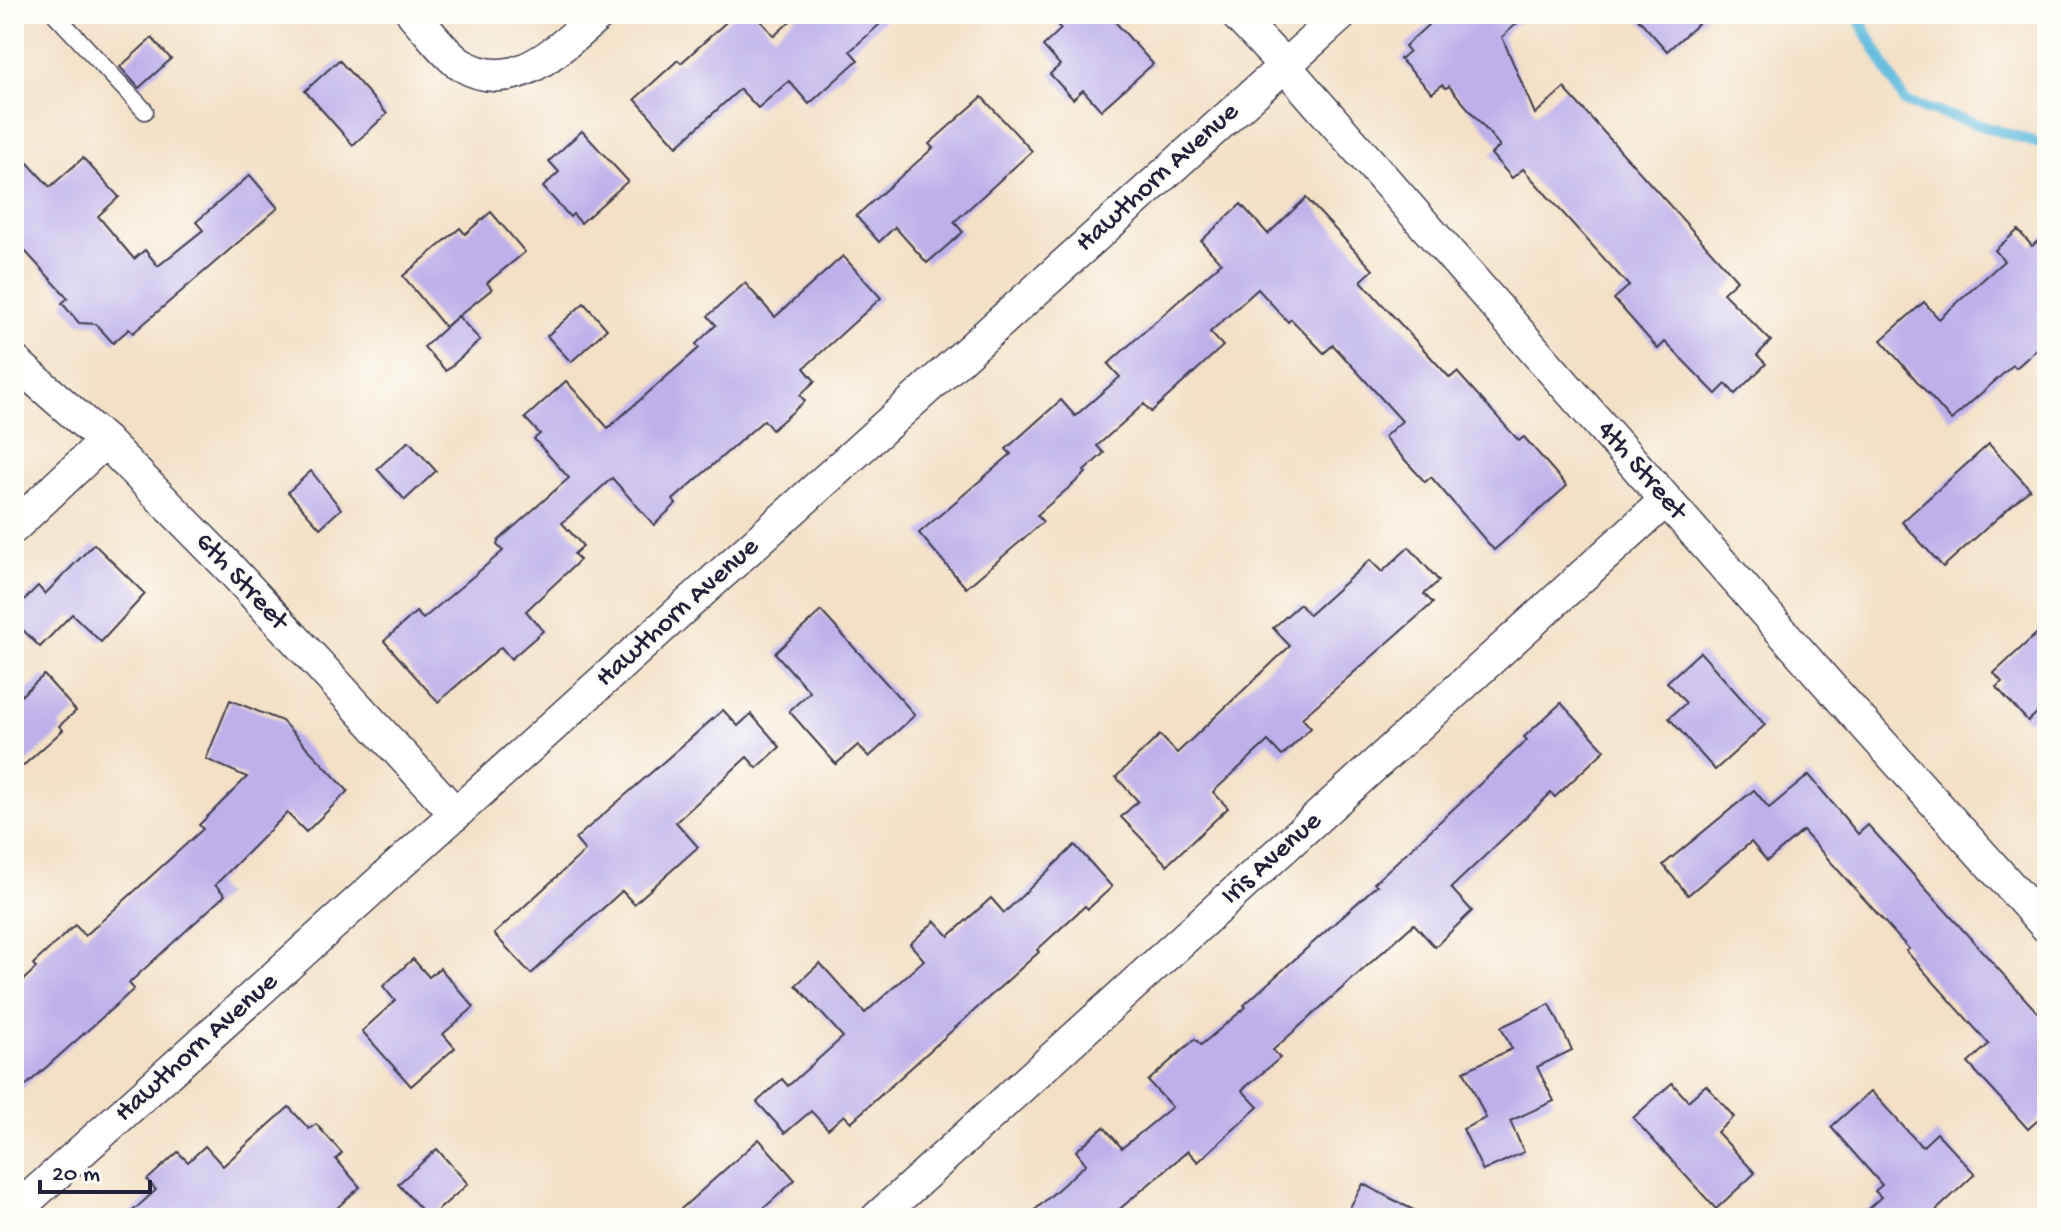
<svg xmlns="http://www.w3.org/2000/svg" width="2061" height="1232" viewBox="0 0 2061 1232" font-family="'Gochi Hand',sans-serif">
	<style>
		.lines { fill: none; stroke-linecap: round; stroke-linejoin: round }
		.stream { stroke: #62bcdf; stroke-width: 11 }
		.building { fill: #bdb0eb }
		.service-casing { stroke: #413e50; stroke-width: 19 }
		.minor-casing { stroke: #413e50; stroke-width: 35 }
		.service { stroke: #fff; stroke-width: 16 }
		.minor { stroke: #fff; stroke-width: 32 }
		.labels { text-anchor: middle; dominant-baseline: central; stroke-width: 6; stroke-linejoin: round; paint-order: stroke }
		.street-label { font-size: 28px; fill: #22223b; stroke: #fdfcf7 }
	</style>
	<rect width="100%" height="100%" fill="#fdfcf7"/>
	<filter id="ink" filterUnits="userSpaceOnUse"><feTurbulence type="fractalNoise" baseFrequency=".0125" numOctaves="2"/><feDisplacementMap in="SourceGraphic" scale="16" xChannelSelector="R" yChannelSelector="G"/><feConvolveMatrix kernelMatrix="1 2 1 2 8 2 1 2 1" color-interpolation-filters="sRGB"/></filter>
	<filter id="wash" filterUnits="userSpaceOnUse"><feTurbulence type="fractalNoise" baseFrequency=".006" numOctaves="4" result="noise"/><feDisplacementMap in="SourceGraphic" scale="32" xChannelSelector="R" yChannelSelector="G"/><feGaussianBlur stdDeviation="1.8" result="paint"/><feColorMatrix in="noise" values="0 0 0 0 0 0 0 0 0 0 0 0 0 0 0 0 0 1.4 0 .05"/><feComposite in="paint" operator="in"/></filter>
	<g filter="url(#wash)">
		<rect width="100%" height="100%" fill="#f3e0c5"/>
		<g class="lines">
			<path class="stream" d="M1856 14 1905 102 2047 146"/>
		</g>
		<g id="blocks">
			<g class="building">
				<path d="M735 14H755L774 36 798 14H891L850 51 858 60 809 104 789 81 758 108 740 89 677 146 635 99 678 60 681 63Z"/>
				<path d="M1048 14H1108L1153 64 1101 110 1083 90 1073 99 1050 74 1060 65 1043 46 1061 29Z"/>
				<path d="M1440 14H1527L1502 37 1535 114 1564 88 1737 280 1723 293 1771 341 1757 355 1766 364 1735 394 1726 384 1716 394 1665 342 1658 349 1614 299 1629 286 1523 169 1512 178 1491 154 1500 146 1449 86 1446 88 1442 85 1432 93 1400 59 1409 51 1405 46Z"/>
				<path d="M1634 14H1709L1667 51Z"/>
				<path d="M152 38 171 59 139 88 120 67Z"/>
				<path d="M339 60 387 114 353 145 305 91Z"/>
				<path d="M982 97 1032 151 954 222 963 232 927 263 895 227 879 242 856 216 933 148 929 144Z"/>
				<path d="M582 131 628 181 581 223 573 214 570 217 543 187 559 172 549 161Z"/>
				<path d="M14 148 50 187 83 158 119 197 98 216 134 259 145 250 158 266 203 230 196 222 250 175 278 208 133 333 129 329 113 343 96 324 79 323 62 303 68 298 14 239Z"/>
				<path d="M1306 198 1373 270 1361 281 1450 378 1457 372 1519 441 1524 437 1567 486 1494 550 1431 477 1425 482 1384 437 1402 421 1333 345 1324 353 1291 319 1288 322 1258 289 1210 332 1223 346 1151 412 1144 404 1097 446 1104 453 1084 471 1086 473 1037 515 1043 522 966 588 919 533 1011 454 1006 449 1061 400 1075 416 1120 377 1108 364 1221 263 1201 241 1241 204 1268 234Z"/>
				<path d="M491 212 525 252 487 283 492 289 445 327 403 276 460 228 465 234Z"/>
				<path d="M2018 230 2032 246 2047 233V340L2016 368 2013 365 1951 420 1881 340 1924 302 1939 319 2004 261 1995 250Z"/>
				<path d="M843 256 881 298 804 368 815 381 800 395 805 401 772 430 764 420 673 500 676 504 654 525 612 478 562 523 583 546 574 554 580 560 526 611 543 631 511 659 501 647 438 702 384 641 416 612 423 619 503 551 497 545 499 540 569 478 534 439 540 434 525 418 566 381 608 428 699 348 696 344 716 325 708 316 745 283 775 317Z"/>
				<path d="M584 303 607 329 571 362 547 336Z"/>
				<path d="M458 316 480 340 446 371 424 347Z"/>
				<path d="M409 441 436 471 405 500 377 469Z"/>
				<path d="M1989 444 2030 489 1943 567 1902 522Z"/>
				<path d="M311 471 341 509 320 528 288 492Z"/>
				<path d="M94 544 145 594 101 642 72 614 40 647 14 621V610L38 586 45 594Z"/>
				<path d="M1409 547 1439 581 1424 594 1433 603 1302 718 1311 728 1282 756 1268 741 1213 792 1228 808 1167 865 1121 817 1138 801 1116 777 1160 735 1177 753 1290 646 1273 628 1300 604 1309 615 1370 560 1382 572Z"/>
				<path d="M821 611 915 715 869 757 858 745 836 764 789 711 810 692 775 653Z"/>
				<path d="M2047 624V704L2028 721 1996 687 2002 682 1994 673Z"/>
				<path d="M1700 652 1765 725 1715 770 1669 718 1686 703 1667 682Z"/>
				<path d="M44 675 76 711 59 726 63 730 14 774V702Z"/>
				<path d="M230 700 282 721 348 791 306 832 287 813 215 885 225 895 129 983 134 989 14 1096V989L36 968 33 964 75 925 85 936 203 829 199 825 247 777 206 759Z"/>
				<path d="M1561 703 1605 750 1555 797 1551 793 1451 888 1472 911 1435 947 1414 924 1273 1050 1280 1058 1242 1090 1258 1107 1198 1162 1188 1151 1109 1218H1026L1086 1164 1076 1151 1104 1127 1122 1148 1172 1107 1148 1081 1195 1039 1201 1045 1246 1007 1244 1005 1377 885 1374 883 1527 740 1524 737Z"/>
				<path d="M723 710 738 726 751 714 780 747 757 768 747 757 676 822 698 847 634 904 622 891 531 974 494 934 585 851 575 839Z"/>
				<path d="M1809 775 1858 834 1868 825 2047 1023V1112L2028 1129 1968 1063 1989 1044 1906 951 1909 949 1803 831 1767 861 1751 842 1688 895 1663 865 1754 790 1769 808Z"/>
				<path d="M1075 845 1112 887 1088 909 1085 906 1037 950 1039 952 851 1122 844 1115 828 1129 811 1111 785 1133 757 1102 782 1079 788 1086 843 1037 796 985 820 963 865 1013 924 960 910 944 935 921 949 936 991 898 1004 913Z"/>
				<path d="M413 959 429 977 440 968 474 1007 443 1034 455 1048 411 1086 362 1031 395 1001 383 986Z"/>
				<path d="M1550 1004 1572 1050 1537 1067 1554 1101 1510 1121 1524 1152 1483 1171 1463 1129 1486 1118 1464 1071 1512 1049 1501 1027Z"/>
				<path d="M1672 1083 1688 1101 1706 1085 1734 1117 1717 1132 1755 1173 1716 1209 1633 1118Z"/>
				<path d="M1871 1091 1922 1147 1937 1133 1975 1174 1928 1218H1858L1881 1197 1875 1191 1882 1185 1831 1127Z"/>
				<path d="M289 1107 309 1129 316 1124 342 1153 336 1159 360 1187 326 1218H125L156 1190 147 1180 178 1152 188 1162 205 1146 223 1166Z"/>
				<path d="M759 1139 795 1180 753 1218H671Z"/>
				<path d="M437 1149 468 1184 429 1218 398 1184Z"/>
				<path d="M1363 1184 1429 1218H1344Z"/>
			</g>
		</g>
	</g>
	<g filter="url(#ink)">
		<use href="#blocks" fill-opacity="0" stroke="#413e50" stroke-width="2"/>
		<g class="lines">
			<defs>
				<path id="service" d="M55 14 145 111"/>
				<g id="minor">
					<path d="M413 14C426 28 445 54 460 64 516 98 559 47 600 14"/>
					<path d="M1236 14 1284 65 1827 683 2047 927"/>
					<path d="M14 361 105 441 226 564 456 814"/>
					<path d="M14 527 105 441"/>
					<path d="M14 1212 1342 14"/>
					<path d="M877 1218 1666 500"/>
				</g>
			</defs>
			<use href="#service" class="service-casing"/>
			<use href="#minor" class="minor-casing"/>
			<use href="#service" class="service"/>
			<use href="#minor" class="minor"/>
		</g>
	</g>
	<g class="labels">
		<g class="street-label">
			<text transform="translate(1158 178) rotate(-42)">Hawthorn Avenue</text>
			<text transform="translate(1641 471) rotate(49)">4th Street</text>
			<text transform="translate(241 582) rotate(47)">6th Street</text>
			<text transform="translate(678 613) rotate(-42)">Hawthorn Avenue</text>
			<text transform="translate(1272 859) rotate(-42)">Iris Avenue</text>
			<text transform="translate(197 1048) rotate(-42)">Hawthorn Avenue</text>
		</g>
	</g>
	<rect width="2061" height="1232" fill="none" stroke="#fdfcf7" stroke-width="48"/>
	<path d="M40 1180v12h110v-12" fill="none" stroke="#22223b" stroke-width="4"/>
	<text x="52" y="1180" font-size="24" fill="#22223b" stroke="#fdfcf7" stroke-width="6" paint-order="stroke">20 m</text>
</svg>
